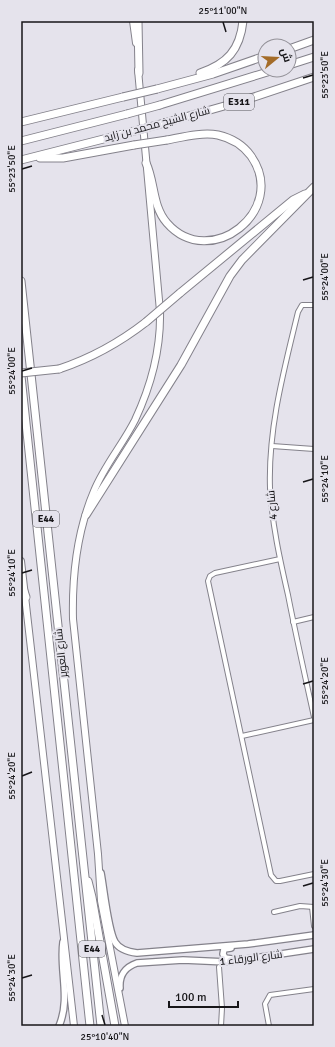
<svg xmlns="http://www.w3.org/2000/svg" width="335" height="1047" viewBox="0 0 335 1047" font-family="Signika,Cairo,sans-serif">
	<style>
		.lines { fill: none; stroke-linecap: round; stroke-linejoin: round }
		.street-casing { stroke: #84828b; stroke-width: 6 }
		.secondary-casing { stroke: #84828b; stroke-width: 8 }
		.primary-casing { stroke: #84828b; stroke-width: 8 }
		.highway-casing { stroke: #84828b; stroke-width: 9 }
		.street { stroke: #fff; stroke-width: 4 }
		.secondary { stroke: #fff; stroke-width: 5.5 }
		.primary { stroke: #fff; stroke-width: 6 }
		.highway { stroke: #fff; stroke-width: 7 }
		.highway-bridge-casing { stroke: #84828b; stroke-width: 9; stroke-linecap: butt }
		.highway-bridge { stroke: #fff; stroke-width: 7 }
		.ticks { fill: none; stroke: #171619; stroke-width: 1.5 }
		.labels { text-anchor: middle; dominant-baseline: central; stroke-width: 4; stroke-linejoin: round; paint-order: stroke }
		.shield { fill: #e5e3ec; stroke: #555458; stroke-width: 1 }
		.shield-label { font-size: 10px; font-weight: bold; fill: #171619 }
		.street-label { font-size: 11px; fill: #171619; stroke: #e5e3ec }
		.neatline { fill: none; stroke: #171619; stroke-width: 1.5 }
		.ticks-label { font-size: 10px; text-anchor: middle; fill: #171619 }
	</style>
	<rect width="100%" height="100%" fill="#e5e3ec"/>
	<g class="lines">
		<defs>
			<g id="street">
				<path d="M314 305H302L298 312C284 370 268 428 270 488 272 524 280 560 288 595 296 636 305 676 314 717"/>
				<path d="M272 446 314 449"/>
				<path d="M280 559 215 573 210 576 208 581 271 875 276 881H280L314 874"/>
				<path d="M293 622 314 617"/>
				<path d="M242 736 314 720"/>
				<path d="M312 907 314 926"/>
				<path d="M274 912 300 906 314 907"/>
				<path d="M219 967 222 1008 221 1026"/>
				<path d="M269 1026 265 1004 270 995 314 989"/>
			</g>
			<g id="secondary">
				<path d="M101 873C104 889 108 930 115 942 119 949 129 952 137 953L248 944 314 935"/>
				<path d="M231 948 224 949 223 954 225 958 232 959"/>
				<path d="M120 988C119 976 125 967 137 963L183 960 227 962 314 949"/>
				<path d="M59 1026C71 998 59 970 63 942"/>
			</g>
			<g id="primary">
				<path d="M133 21 136 43"/>
				<path d="M21 561 74 1026"/>
				<path d="M125 1026 101 901 98 854 73 619C72 576 77 531 94 491 104 466 123 444 135 420 151 386 161 349 160 311L138 70"/>
			</g>
			<g id="highway">
				<path d="M138 21 139 73"/>
				<path d="M289 49 314 40"/>
				<path d="M289 65 314 57"/>
				<path d="M200 73C227 64 240 50 243 21"/>
				<path d="M157 89 213 74 265 56"/>
				<path d="M160 105 274 70"/>
				<path d="M21 122 123 97"/>
				<path d="M164 123 242 101 314 77"/>
				<path d="M21 141 127 114"/>
				<path d="M40 158H63L134 145"/>
				<path d="M21 160 131 132"/>
				<path d="M146 163C155 182 152 206 167 223 210 272 289 210 251 156 243 145 231 138 218 135 202 132 183 137 167 140"/>
				<path d="M21 281 101 1026"/>
				<path d="M180 293 293 200 305 194"/>
				<path d="M59 369C92 358 119 343 146 322"/>
				<path d="M21 376 90 1026"/>
				<path d="M86 515 181 365 230 276 242 260 314 187"/>
				<path d="M21 582 26 597"/>
				<path d="M88 881 92 897 115 1026"/>
			</g>
		</defs>
		<use href="#street" class="street-casing"/>
		<use href="#secondary" class="secondary-casing"/>
		<use href="#primary" class="primary-casing"/>
		<use href="#highway" class="highway-casing"/>
		<use href="#street" class="street"/>
		<use href="#secondary" class="secondary"/>
		<use href="#primary" class="primary"/>
		<use href="#highway" class="highway"/>
		<defs>
			<g id="highway-bridge">
				<path d="M123 97 157 89"/>
				<path d="M127 114 160 105"/>
				<path d="M131 132 164 123"/>
				<path d="M134 145 167 140"/>
				<path d="M146 322 180 293"/>
				<path d="M21 373 59 369"/>
			</g>
		</defs>
		<use href="#highway-bridge" class="highway-bridge-casing"/>
		<use href="#highway-bridge" class="highway-bridge"/>
	</g>
	<path class="ticks" d="M223 22 226 32M303 78 313 75M22 169 32 166M303 280 313 277M22 371 32 368M303 482 313 479M22 573 32 570M303 684 313 681M22 776 32 772M303 886 313 883M22 978 32 975M102 1015 105 1025"/>
	<g class="labels">
		<g class="shield">
			<rect x="224" y="94" width="30" height="16" rx="3"/>
			<rect x="33" y="511" width="26" height="16" rx="3"/>
			<rect x="79" y="941" width="26" height="16" rx="3"/>
		</g>
		<g class="shield-label">
			<text x="239" y="102">E311</text>
			<text x="46" y="519">E44</text>
			<text x="92" y="949">E44</text>
		</g>
		<g class="street-label">
			<text transform="translate(157 124) rotate(-15)">شارع الشيخ محمد بن زايد</text>
			<text transform="translate(272 505) rotate(-95)">شارع 4</text>
			<text transform="translate(61 653) rotate(-96)">شارع العوير</text>
			<text transform="translate(251 958) rotate(-7)">شارع الورقاء 1</text>
		</g>
	</g>
	<rect width="335" height="1047" fill="none" stroke="#e5e3ec" stroke-width="44"/>
	<g transform="translate(277 58) rotate(72)"><circle r="19" fill="#e5e3ec" stroke="#939198"/>
	<path d="M0-3L7 15L0 10L-7 15Z" fill="#a46c28"/>
	<text y="-6" font-size="11" font-weight="bold" text-anchor="middle" fill="#171619">ش</text>
	</g>
	<path d="M169 1001v6h69v-6" fill="none" stroke="#171619" stroke-width="2"/>
	<text x="175" y="1001" font-size="12" fill="#171619" stroke="#e5e3ec" stroke-width="3" paint-order="stroke">100 m</text>
	<rect x="22" y="22" width="291" height="1003" class="neatline"/>
	<g class="ticks-label">
		<text x="223" y="14">25°11'00"N</text>
		<text transform="translate(324 75) rotate(-90)" y="4">55°23'50"E</text>
		<text transform="translate(11 169) rotate(-90)" y="4">55°23'50"E</text>
		<text transform="translate(324 277) rotate(-90)" y="4">55°24'00"E</text>
		<text transform="translate(11 371) rotate(-90)" y="4">55°24'00"E</text>
		<text transform="translate(324 479) rotate(-90)" y="4">55°24'10"E</text>
		<text transform="translate(11 573) rotate(-90)" y="4">55°24'10"E</text>
		<text transform="translate(324 681) rotate(-90)" y="4">55°24'20"E</text>
		<text transform="translate(11 776) rotate(-90)" y="4">55°24'20"E</text>
		<text transform="translate(324 883) rotate(-90)" y="4">55°24'30"E</text>
		<text transform="translate(11 978) rotate(-90)" y="4">55°24'30"E</text>
		<text x="105" y="1040">25°10'40"N</text>
	</g>
</svg>
